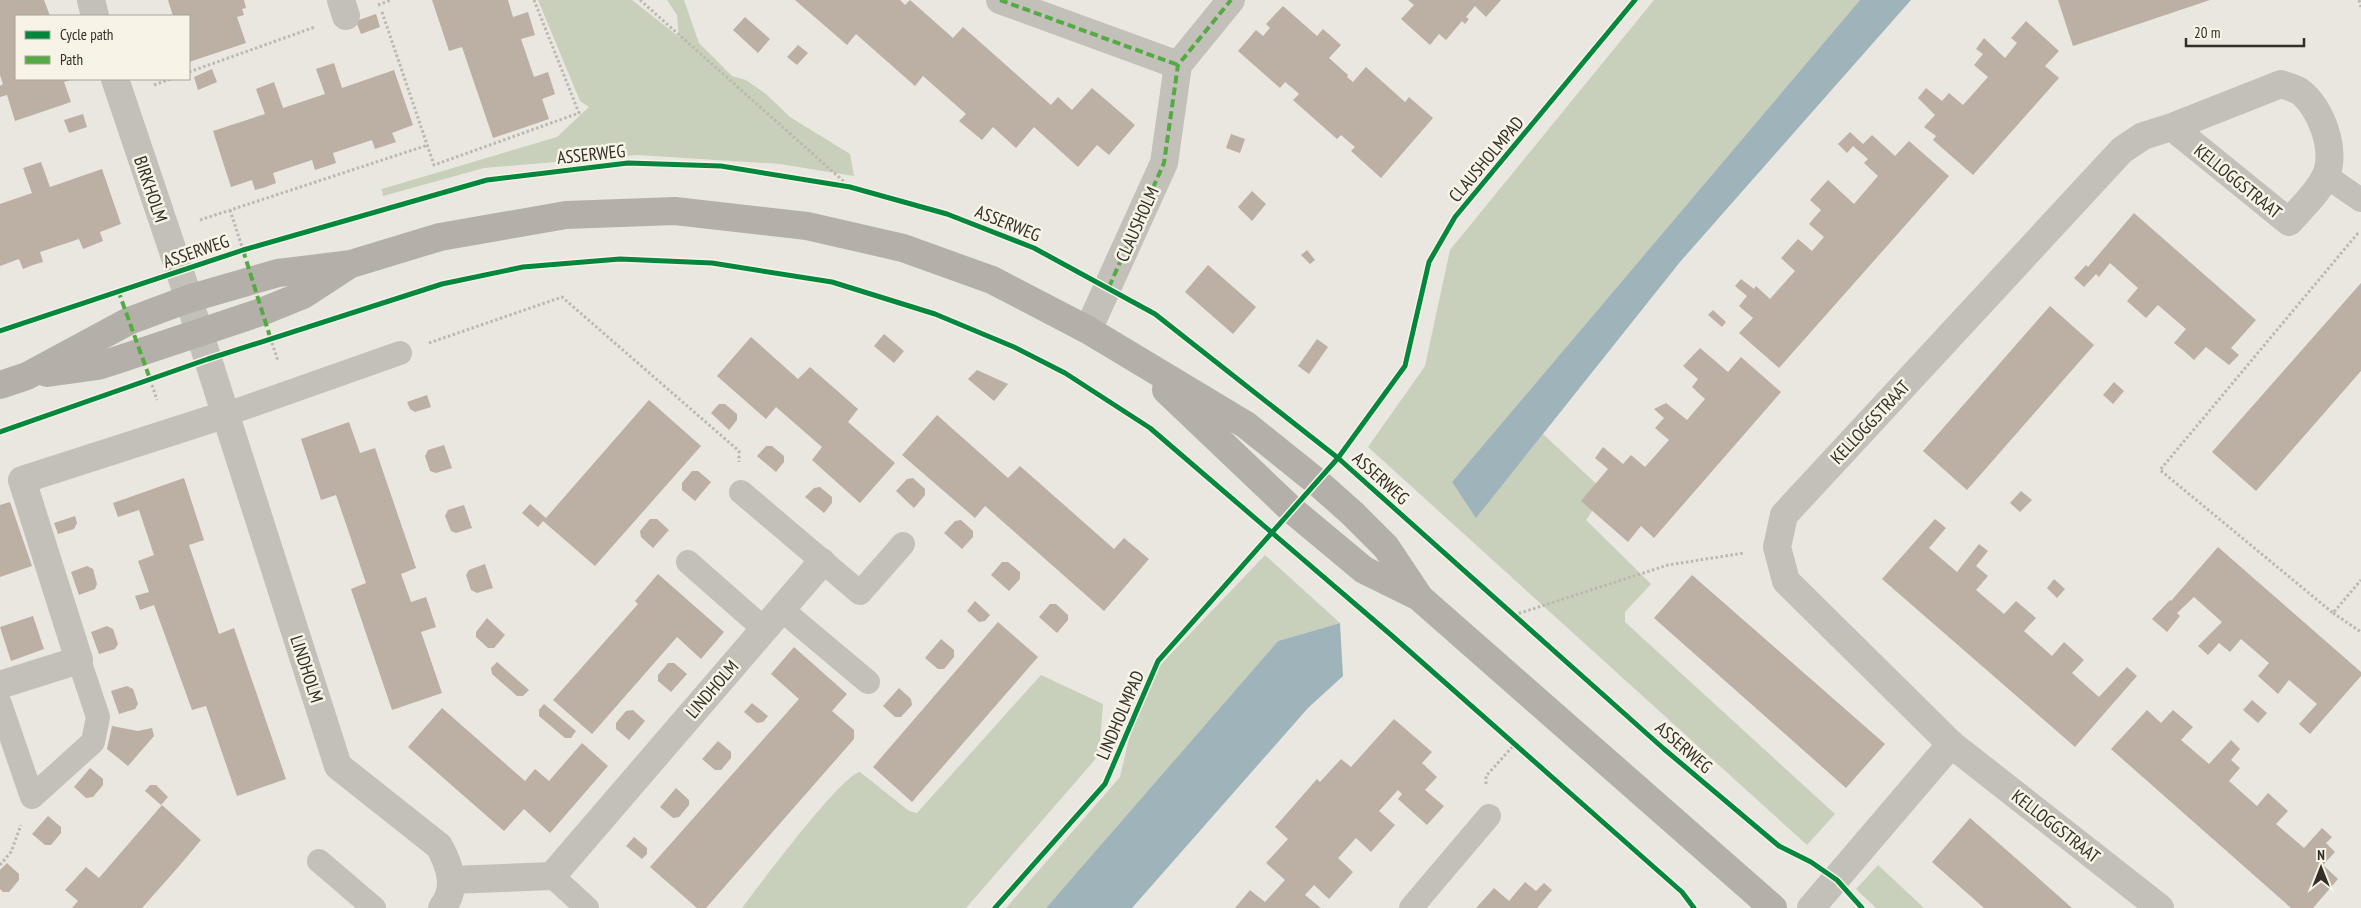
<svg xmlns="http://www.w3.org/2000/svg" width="2361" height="908" viewBox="0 0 2361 908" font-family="'PT Sans Narrow',sans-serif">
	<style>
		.green { fill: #c8cfbb }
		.water { fill: #9eb4ba }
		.building { fill: #bcafa4 }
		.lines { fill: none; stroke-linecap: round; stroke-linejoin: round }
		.path { stroke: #bcb8b1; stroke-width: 3; stroke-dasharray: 2.5 2.5; stroke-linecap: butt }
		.lane { stroke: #c3bfb9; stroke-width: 24 }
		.street { stroke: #c3bfb9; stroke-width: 28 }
		.secondary { stroke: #b4b0a9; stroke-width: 28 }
		.quiet { stroke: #54ab44; stroke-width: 4; stroke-dasharray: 8 4; stroke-linecap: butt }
		.cycleway-casing { stroke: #f7f3e7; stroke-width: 8 }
		.cycleway { stroke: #00873e; stroke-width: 5 }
		.labels { text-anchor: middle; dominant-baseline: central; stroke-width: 5; stroke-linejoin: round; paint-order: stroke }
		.street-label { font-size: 18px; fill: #332e28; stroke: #f7f3e7 }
	</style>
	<rect width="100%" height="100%" fill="#eae7e0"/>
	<g class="green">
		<path d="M538 0H632L679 37 677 15 667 0H684L699 43 732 76 746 80 766 94 790 117 850 154 854 176 780 164 637 155 484 168 383 196 382 189 557 137 589 107 580 101Z"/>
		<path d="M1654 0H1860L1452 482 1476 517 1543 434 1605 492 1586 520 1651 584 1625 612V622L1835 814 1807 845 1368 447 1425 366 1450 250Z"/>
		<path d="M1265 555 1340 623 1278 641 1046 908H1006L1120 777 1139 696 1148 678Z"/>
		<path d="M1041 675 1103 704 1099 753 1093 762 966 908H742C758 887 842 774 860 772L909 811 917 813Z"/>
		<path d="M1878 865 1924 908H1876L1856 889Z"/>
	</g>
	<g class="water">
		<path d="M1860 0H1911L1680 262 1476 518 1452 482Z"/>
		<path d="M1340 623 1343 676 1308 708 1132 908H1046L1278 641Z"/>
	</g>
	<g class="building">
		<path d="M0 0H44L50 16H16V79H74L64 82 71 102 15 121 7 95 0 97V86L3 84 0 75Z"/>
		<path d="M168 0H244L246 8 242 9 244 15 237 17 246 43 189 62V16H173Z"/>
		<path d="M432 0H508L513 17 528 12 535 35 521 39 534 77 548 72 555 94 542 99 549 119 493 138 462 47 449 51Z"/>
		<path d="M795 0H900L905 5 910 0 953 38 963 27 1051 105 1058 97 1072 110 1092 88 1135 125 1109 155 1097 145 1078 167 1034 127 1016 148 993 127 982 140 959 121 966 114 923 76 915 86 856 34 847 45Z"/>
		<path d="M1408 0H1501L1486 17 1475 6 1466 17 1469 19 1465 24 1462 21 1446 40 1439 34 1430 45 1401 19 1414 5Z"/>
		<path d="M2058 0H2210L2073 46Z"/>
		<path d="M1283 6 1317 36 1323 29 1341 45 1329 58 1348 75 1347 77 1353 82 1366 67 1405 102 1409 97 1433 118 1381 178 1351 151 1355 147 1341 135 1337 139 1293 100 1299 94 1296 91 1285 82 1280 88 1238 51 1256 30 1263 36 1270 28 1266 24Z"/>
		<path d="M376 14 380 27 361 34 356 21Z"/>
		<path d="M745 17 770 39 758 53 733 30Z"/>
		<path d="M2026 21 2059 51 2045 66 2059 78 1973 175 1933 140 1936 136 1924 127 1935 115 1918 98 1926 88 1942 101 1949 93 1963 105 1988 77 1974 65 1983 54 1976 49 1984 38 2005 58 2017 43 2011 38Z"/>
		<path d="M798 45 808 53 797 65 787 57Z"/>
		<path d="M334 63 342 88 394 70 413 125 392 133 396 142 375 149 372 140 333 153 336 163 315 170 312 160 273 173 276 183 266 187 255 190 252 180 231 187 213 131 265 114 256 89 274 82 283 108 325 94 316 69Z"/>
		<path d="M212 69 217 82 198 90 194 77Z"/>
		<path d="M83 114 87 127 69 133 64 120Z"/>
		<path d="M1850 132 1863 144 1872 135 1895 156 1909 141 1949 176 1779 368 1739 333 1753 318 1739 306 1747 296 1735 286 1741 279 1754 289 1756 286 1770 299 1795 271 1781 258 1798 239 1812 251 1824 237 1809 224 1821 210 1810 200 1828 180 1854 204 1878 176 1864 163 1868 159 1853 146 1847 153 1838 144Z"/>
		<path d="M1231 134 1245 139 1240 153 1226 148Z"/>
		<path d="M41 162 50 187 102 169 121 224 100 232 103 241 83 249 79 239 40 252 43 262 33 265 23 269 19 259 0 266V204L32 193 23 168Z"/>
		<path d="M1252 191 1266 204 1252 221 1238 207Z"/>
		<path d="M2134 213 2256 320 2231 348 2239 355 2229 365 2206 347 2194 360 2184 351 2174 343 2186 329 2158 305 2146 318 2127 301 2138 288 2110 263 2099 277 2096 274 2084 287 2074 278 2086 265 2088 267Z"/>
		<path d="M1307 250 1315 260 1310 264 1301 255Z"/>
		<path d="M1208 265 1256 307 1233 334 1185 292Z"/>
		<path d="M2361 283V371L2256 491 2212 452Z"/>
		<path d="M2050 306 2094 345 1967 490 1923 451Z"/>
		<path d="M1713 310 1726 322 1722 327 1708 315Z"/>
		<path d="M884 334 904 351 894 363 874 346Z"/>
		<path d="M751 337 798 379 810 367 858 409 848 422 895 463 860 503 812 460 822 447 776 407 766 419 717 376Z"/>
		<path d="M1317 339 1328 347 1309 374 1298 366Z"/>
		<path d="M1700 348 1728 372 1741 357 1781 392 1654 538 1641 526 1628 542 1581 501 1608 469 1595 458 1603 447 1623 464 1631 455 1645 467 1669 440 1655 428 1664 418 1654 409 1666 403 1687 420 1705 399 1692 387 1698 379 1683 366Z"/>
		<path d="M977 370 1008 384 994 401 968 379Z"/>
		<path d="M2114 382 2124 391 2113 404 2103 395Z"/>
		<path d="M427 395 431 407 415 412 410 409 407 402Z"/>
		<path d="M649 400 701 446 595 566 543 521 538 527 522 513 530 504 546 518Z"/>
		<path d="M719 404H725L737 414V420L729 430 711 413Z"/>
		<path d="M937 415 1008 478 1020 466 1114 549 1124 538 1149 559 1104 611 985 506 975 518 902 455Z"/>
		<path d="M349 422 360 453 375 448 416 568 401 574 411 602 426 597 436 627 421 632 442 693 392 710 351 589 366 583 346 524 336 495 321 500 301 439Z"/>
		<path d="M444 445 452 468 436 473 430 471 425 456 428 450Z"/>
		<path d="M766 446H772L784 456V462L776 472 757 456Z"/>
		<path d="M692 471H698L711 482 695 501 682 490V483Z"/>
		<path d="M184 478 204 540 189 545 219 634 234 628 286 779 237 796 206 706 192 710 154 605 140 610 135 596 149 592 138 561 154 555 139 510 118 517 113 503Z"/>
		<path d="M913 478 925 489V495L914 508 896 491 907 479Z"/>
		<path d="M820 487 832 497V503L824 513 805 497 814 488Z"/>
		<path d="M2021 491 2032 500 2020 512 2010 503Z"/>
		<path d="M10 502 32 566 0 577V505Z"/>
		<path d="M464 505 472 528 456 533 451 531 445 516 448 510Z"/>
		<path d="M75 516 77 523 74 529 58 534 54 523Z"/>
		<path d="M650 519H657L669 530 653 548 641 537 640 531Z"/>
		<path d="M1935 519 1946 528 1929 548 1957 572 1979 544 1988 551 1976 566 1988 576 1976 590 2004 614 2016 601 2036 618 2024 631 2052 656 2064 642 2084 660 2072 673 2099 697 2127 667 2137 676 2075 747 1882 579Z"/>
		<path d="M961 520 973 531V537L962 549 944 533 955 521Z"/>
		<path d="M2218 547 2361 672V676L2310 734 2299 724 2317 704 2289 680 2278 694 2258 676 2269 663 2241 639 2230 652 2219 643 2208 655 2198 646 2222 622 2194 597 2177 613 2180 616 2167 632 2152 619 2170 600 2171 601Z"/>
		<path d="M1002 562H1008L1020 572V579L1009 591 991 575Z"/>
		<path d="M485 564 493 588 477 593 471 590 466 575 469 570Z"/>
		<path d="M87 566 93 569 97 584 95 589 79 595 71 572Z"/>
		<path d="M658 574 724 632 701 659 677 637 592 734 553 700 638 604 635 601Z"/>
		<path d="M1692 575 1885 744 1846 788 1654 618Z"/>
		<path d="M2054 579 2065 589 2057 598 2047 588Z"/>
		<path d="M975 601 990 615 985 621 979 622 967 611Z"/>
		<path d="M1050 604H1056L1068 615V620L1057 633 1039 617Z"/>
		<path d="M33 616 44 649 11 661 0 627Z"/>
		<path d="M487 618 505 635 494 648H488L476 637V632Z"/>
		<path d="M998 622 1038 657 912 802 873 767Z"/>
		<path d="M107 626 113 629 118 644 115 649 99 654 91 632Z"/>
		<path d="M941 639 954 650V657L944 669H938L925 658Z"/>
		<path d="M794 647 847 694 832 711 854 730V739L706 908H697L650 867 799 699 771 674Z"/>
		<path d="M497 662 529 690 523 696H517L492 674 491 668Z"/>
		<path d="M668 663H674L687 674 671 692 658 681V675Z"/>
		<path d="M127 686 133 689 138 704 135 709 119 714 111 691Z"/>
		<path d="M899 688 911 699 912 705 901 717H895L883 706Z"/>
		<path d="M2252 700 2267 713 2258 723 2243 710Z"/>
		<path d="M752 703 768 716 763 722 757 723 744 712Z"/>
		<path d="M544 704 576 731 571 738H565L539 716V710Z"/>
		<path d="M442 708 525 781 535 769 549 781 582 743 608 766 550 833 524 809 504 831 408 747Z"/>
		<path d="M633 710 645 721 629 740 616 729V723L626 711Z"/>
		<path d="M2147 710 2161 723 2173 710 2193 727 2181 740 2209 764 2231 740 2240 749 2231 760 2240 768 2229 781 2257 806 2268 793 2288 811 2276 824 2304 848 2322 828 2332 837 2326 843 2335 852 2323 865 2338 879 2313 908H2291L2111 749Z"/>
		<path d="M1394 719 1432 752 1422 763 1437 777 1425 790 1444 806 1427 825 1398 799 1402 794 1398 790 1379 811 1395 825 1371 852 1356 838 1338 858 1353 872 1329 899 1314 885 1305 895 1321 908H1235L1250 890 1265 902 1285 880 1266 863 1288 839 1275 827 1317 779 1320 782 1341 759 1351 767Z"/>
		<path d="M112 726 138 731 152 728 154 736 128 766 107 749Z"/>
		<path d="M718 741 731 752V758L721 770H715L702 759Z"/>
		<path d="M90 768 103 779V785L93 797 86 798 74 787Z"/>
		<path d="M150 785H156L168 797 161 805 145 791Z"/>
		<path d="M676 788 689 800V805L679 817 673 818 660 807Z"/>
		<path d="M162 805 201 840 180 865 142 908H72L78 901 65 890 86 867 99 878Z"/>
		<path d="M48 816 61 827V833L51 845H45L32 834Z"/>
		<path d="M1970 818 2019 861 2072 908H1984L1932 862Z"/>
		<path d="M634 837 647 848V854L642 859 626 846Z"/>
		<path d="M7 863 19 874V880L9 892H3L0 889V870Z"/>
		<path d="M1525 882 1536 891 1544 883 1552 890 1537 908H1476L1494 888 1509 901Z"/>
	</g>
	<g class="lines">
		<g class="path">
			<path d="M640 0 850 187"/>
			<path d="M2359 0 2361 7"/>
			<path d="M378 5 391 0"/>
			<path d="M382 12 434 165 579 113 534 0"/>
			<path d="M189 72 315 27"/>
			<path d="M154 85 171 79"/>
			<path d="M230 210 242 247"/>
			<path d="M200 220 428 145"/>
			<path d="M2358 233 2160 470 2333 613 2361 580"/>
			<path d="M272 343 278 361"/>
			<path d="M429 343 562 297 739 451V462"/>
			<path d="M152 385 157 400"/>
			<path d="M2333 613 2361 632"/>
			<path d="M1514 615 1668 565 1744 553"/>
			<path d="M1486 784V776L1515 744"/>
			<path d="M0 865 11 852 21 825"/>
		</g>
		<g class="lane">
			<path d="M2326 176 2361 200"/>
			<path d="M224 415 400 353"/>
			<path d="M741 492 860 593 903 544"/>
			<path d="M688 562 764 629"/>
			<path d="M781 609 868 682"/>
			<path d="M0 704 32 797 93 742 98 717 79 660"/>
			<path d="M319 861 374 908"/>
			<path d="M552 876 587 908"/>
			<path d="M1411 908 1489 816"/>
		</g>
		<g class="street">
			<path d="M91 0 95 16"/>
			<path d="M341 0 346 16"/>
			<path d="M1000 0 1178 65"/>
			<path d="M115 79 180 272 338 766 439 846C450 866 458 888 442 908"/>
			<path d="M1088 330 1164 163 1178 65 1231 0"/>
			<path d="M0 685 79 660 22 480 224 415"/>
			<path d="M451 880 552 876 822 562"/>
			<path d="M1811 908 1951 744"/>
			<path d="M2160 908 1951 744 1786 581 1777 547 1784 515 2122 150 2143 136 2172 127 2281 84C2286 86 2294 88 2299 91 2321 106 2338 153 2325 177 2317 194 2301 208 2289 222L2172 127"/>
		</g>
		<g class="secondary">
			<path d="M47 373 98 366 114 361 261 312 303 295 346 267"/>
			<path d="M0 385 27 376 129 321 188 299 278 273 351 264 440 237 566 215 675 211 807 226 903 248 992 280 1088 330 1246 425 1317 482 1353 514 1386 547 1420 598 1773 908"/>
			<path d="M1166 390 1292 510 1364 570 1419 597"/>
		</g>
		<g class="quiet">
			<path d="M1000 0 1178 65"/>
			<path d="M243 250 271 340"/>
			<path d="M1109 287 1164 163 1178 65 1231 0"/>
			<path d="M118 290 150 379"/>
		</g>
		<defs>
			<g id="cycleway">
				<path d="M0 331 243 250 487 180 628 163 721 166 850 187 947 214 1034 248 1155 314 1338 458 1664 749 1779 846 1811 862 1837 880 1862 908"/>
				<path d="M0 432 208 359 442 284 523 267 620 259 712 263 832 282 935 314 1014 347 1065 373 1150 428 1390 634 1682 892 1694 908"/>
				<path d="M995 908 1105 784 1158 661 1338 458 1405 366 1429 262 1455 217 1635 0"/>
			</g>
		</defs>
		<use href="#cycleway" class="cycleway-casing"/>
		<use href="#cycleway" class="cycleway"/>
	</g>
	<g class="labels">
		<g class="street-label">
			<text transform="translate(591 154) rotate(-6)">ASSERWEG</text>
			<text transform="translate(1486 159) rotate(-50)">CLAUSHOLMPAD</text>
			<text transform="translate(2238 181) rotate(39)">KELLOGGSTRAAT</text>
			<text transform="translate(151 189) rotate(71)">BIRKHOLM</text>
			<text transform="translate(1008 223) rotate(22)">ASSERWEG</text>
			<text transform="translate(1137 224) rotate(-66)">CLAUSHOLM</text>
			<text transform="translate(196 251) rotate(-19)">ASSERWEG</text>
			<text transform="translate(1870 422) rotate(-47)">KELLOGGSTRAAT</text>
			<text transform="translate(1381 478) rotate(42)">ASSERWEG</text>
			<text transform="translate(307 669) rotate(72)">LINDHOLM</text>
			<text transform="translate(712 689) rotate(-49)">LINDHOLM</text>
			<text transform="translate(1120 715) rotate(-67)">LINDHOLMPAD</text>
			<text transform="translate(1684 747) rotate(41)">ASSERWEG</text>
			<text transform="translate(2056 826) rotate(38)">KELLOGGSTRAAT</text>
		</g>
	</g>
	<rect x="15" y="15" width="175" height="65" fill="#f7f3e7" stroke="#a9a49b"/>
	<rect x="25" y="31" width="25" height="8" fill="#00873e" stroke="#a9a49b"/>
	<text x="60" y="40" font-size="15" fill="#332e28">Cycle path</text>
	<rect x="25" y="56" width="25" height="8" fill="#54ab44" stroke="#a9a49b"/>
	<text x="60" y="65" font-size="15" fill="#332e28">Path</text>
	<g transform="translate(2321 868)" stroke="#f7f3e7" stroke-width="4" paint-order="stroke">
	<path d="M0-4L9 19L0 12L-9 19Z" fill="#332e28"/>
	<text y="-8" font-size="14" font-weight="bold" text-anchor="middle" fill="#332e28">N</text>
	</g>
	<path d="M2186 38v8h118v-8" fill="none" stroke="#332e28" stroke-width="2.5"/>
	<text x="2194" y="38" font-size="15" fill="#332e28" stroke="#f7f3e7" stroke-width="4" paint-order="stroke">20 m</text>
</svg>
